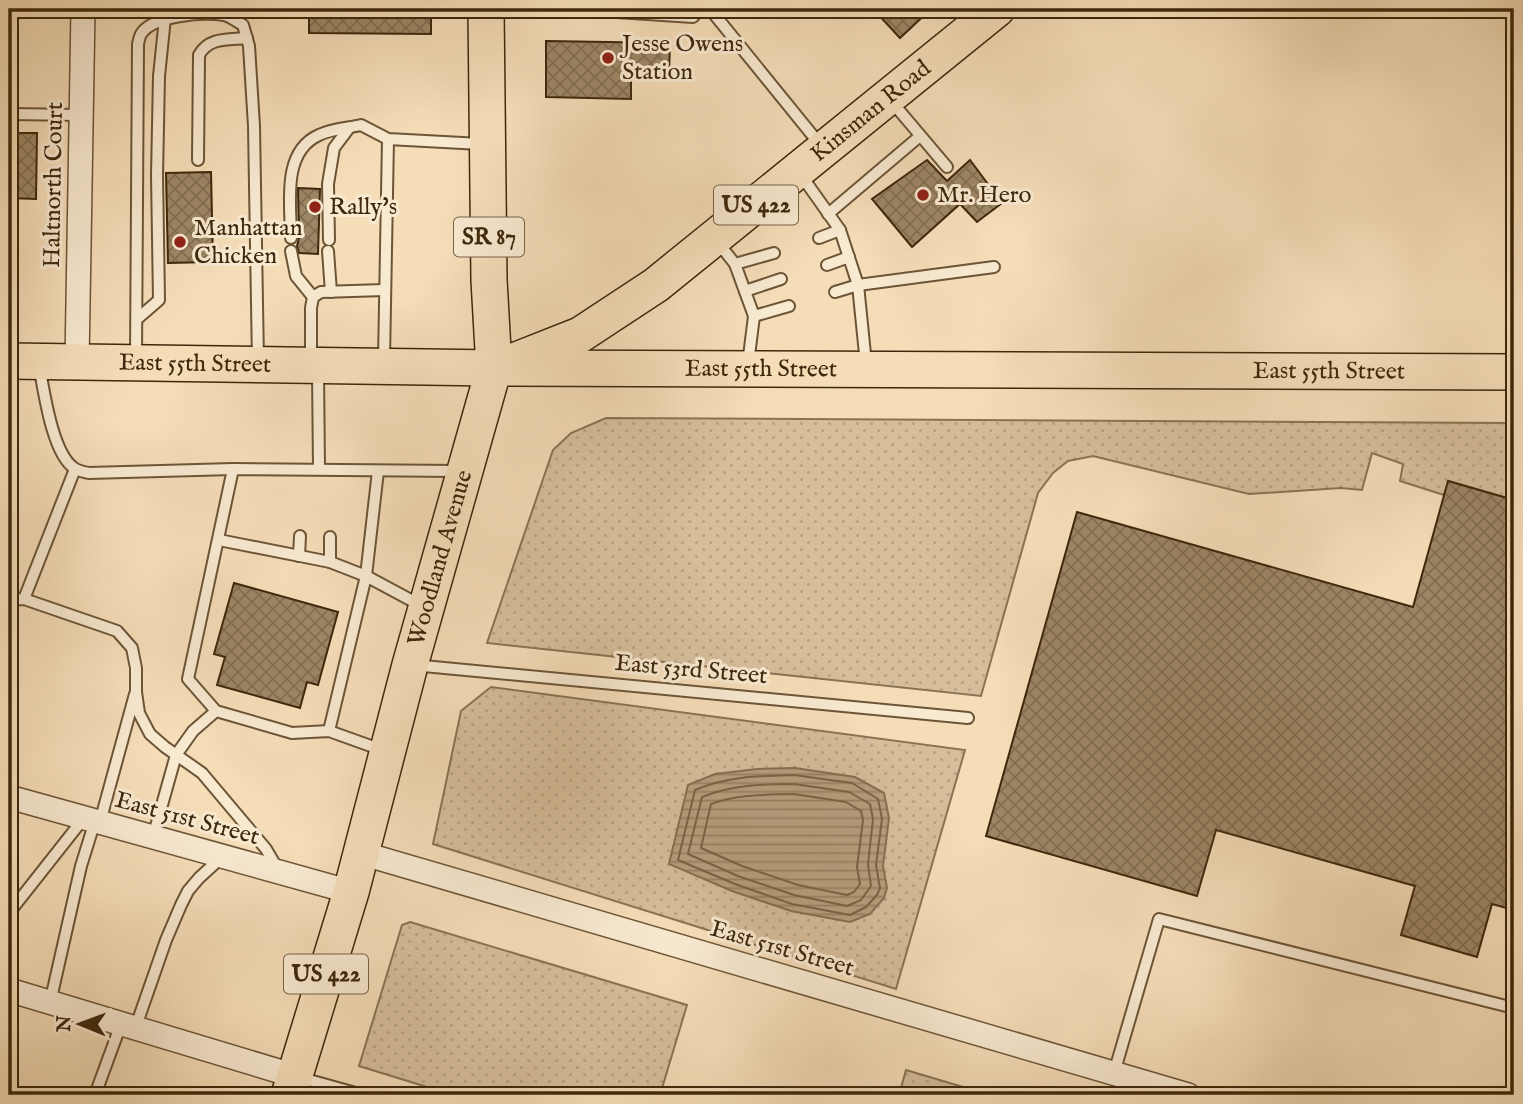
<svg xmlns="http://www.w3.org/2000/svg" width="1523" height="1104" viewBox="0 0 1523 1104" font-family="'IM FELL English',serif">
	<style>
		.grass { fill: url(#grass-dots); stroke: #8a7353; stroke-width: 2 }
		.water { fill: url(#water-rules); stroke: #876f4f; stroke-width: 2 }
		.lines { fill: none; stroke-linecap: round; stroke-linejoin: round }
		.shore { stroke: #7a6444; stroke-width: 2 }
		.building { fill: url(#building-cross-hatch); stroke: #3e280b; stroke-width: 2 }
		.service-casing { stroke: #6c5536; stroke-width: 14 }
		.minor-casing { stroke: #6c5536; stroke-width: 26 }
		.primary-casing { stroke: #3e280b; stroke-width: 38 }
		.service { stroke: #f8e9d1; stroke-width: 10 }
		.minor { stroke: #f8e9d1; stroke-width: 23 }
		.primary { stroke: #f5ddb8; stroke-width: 35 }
		.poi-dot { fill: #8f2418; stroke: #f8e9d1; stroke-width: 2.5 }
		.labels { text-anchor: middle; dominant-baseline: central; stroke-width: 6; stroke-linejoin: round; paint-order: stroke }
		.shield { fill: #f8e9d1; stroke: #766246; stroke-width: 2 }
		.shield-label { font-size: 23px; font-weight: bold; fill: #3e280b }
		.poi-label { font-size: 24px; fill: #3e280b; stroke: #f8e9d1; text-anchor: start }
		.street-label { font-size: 24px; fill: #3e280b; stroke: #f8e9d1 }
	</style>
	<defs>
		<pattern id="grass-dots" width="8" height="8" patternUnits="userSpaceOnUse" patternTransform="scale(1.75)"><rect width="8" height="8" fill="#d6be9b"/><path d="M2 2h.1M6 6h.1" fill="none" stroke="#b9a384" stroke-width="1.8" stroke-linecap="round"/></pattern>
		<pattern id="water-rules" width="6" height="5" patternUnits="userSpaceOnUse" patternTransform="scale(1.75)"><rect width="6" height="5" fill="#b79f7d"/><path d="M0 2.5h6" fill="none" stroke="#968265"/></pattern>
		<pattern id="building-cross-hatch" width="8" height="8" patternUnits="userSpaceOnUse" patternTransform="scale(1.75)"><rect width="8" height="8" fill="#9d8665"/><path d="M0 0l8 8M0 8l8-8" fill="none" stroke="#816e51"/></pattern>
	</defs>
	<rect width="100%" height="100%" fill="#f5ddb8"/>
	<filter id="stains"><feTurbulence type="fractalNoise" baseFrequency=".00286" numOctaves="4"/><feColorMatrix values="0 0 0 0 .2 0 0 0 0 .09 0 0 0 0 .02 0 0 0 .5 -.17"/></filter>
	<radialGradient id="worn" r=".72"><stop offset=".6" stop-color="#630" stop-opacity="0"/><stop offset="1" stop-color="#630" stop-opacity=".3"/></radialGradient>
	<g class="grass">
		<path d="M606 418 1514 423V500L1449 481 1444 495 1400 481 1403 464 1372 453 1362 490 1341 488 1249 494 1093 456 1068 461 1053 473 1038 493 981 696 487 643 553 450 571 433Z"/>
		<path d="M491 687 965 750 896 989 433 844 461 711Z"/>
		<path d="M410 922 687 1005 660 1095H453L359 1066 402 925Z"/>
		<path d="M906 1070 990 1095H899Z"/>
	</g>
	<path class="water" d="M795 768 855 777 884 793 889 818 883 866 887 888 884 898 870 914 850 922 791 911 732 891 669 864 688 785 715 774 757 769Z"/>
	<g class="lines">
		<g class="shore">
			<path d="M794 775 852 783 878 799 882 819 876 865 880 888 877 895 866 907 850 915 792 904 735 884 678 860 695 790C728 776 759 776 794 775Z"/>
			<path d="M794 784 849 792 870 804 873 819 868 864 871 886 861 900 847 906 794 895 738 876 688 854 702 797C731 785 763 784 794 784Z"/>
			<path d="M794 794 846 802 861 811 863 820 857 867 860 884 854 892 847 895 798 885 742 866 701 848 711 804C737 794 767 795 794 794Z"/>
		</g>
	</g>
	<g class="building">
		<path d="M309 9H431V34L309 33Z"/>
		<path d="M873 9H931L900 38Z"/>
		<path d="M546 41 670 43 669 76 631 75V99L546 97Z"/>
		<path d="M9 133H37L36 199 9 198Z"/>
		<path d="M927 160 947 181 970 160 1002 203 977 222 960 204 912 247 872 199Z"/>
		<path d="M211 172 213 262 168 263 166 173Z"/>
		<path d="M298 188 320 189 318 254 299 253 297 246 299 238Z"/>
		<path d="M1448 481 1514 500V910L1492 904 1477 957 1401 935 1415 886 1216 830 1197 896 986 836 1077 512 1413 607Z"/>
		<path d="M234 583 338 612 318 685 307 682 300 708 217 685 225 657 214 654Z"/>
	</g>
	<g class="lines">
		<defs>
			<g id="service">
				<path d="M570 9 693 17 700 9"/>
				<path d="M710 9 822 147"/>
				<path d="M892 102 947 167"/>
				<path d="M9 114 82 115"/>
				<path d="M198 160 199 55C209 37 228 40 247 38"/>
				<path d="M801 175 840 230 858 285 866 364"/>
				<path d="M828 214 920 136"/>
				<path d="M291 238C291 205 281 152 319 135 331 129 348 128 361 125L388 139 481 144"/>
				<path d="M819 238 840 230"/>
				<path d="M329 240 328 184 334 148 349 128"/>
				<path d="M716 240 735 264 754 316 748 364"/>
				<path d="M291 251 296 276 313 297"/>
				<path d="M328 251 331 292"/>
				<path d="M735 264 774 253"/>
				<path d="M827 265 849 257"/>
				<path d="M745 291 781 279"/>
				<path d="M835 292 858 285 994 267"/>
				<path d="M754 316 789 306"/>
				<path d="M137 319 159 300 157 175 159 76 165 18"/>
				<path d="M136 358 138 44C138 44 140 35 141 34 153 15 203 12 224 15 230 16 237 22 243 25L249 46 254 126 258 362"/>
				<path d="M384 360 388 139"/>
				<path d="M311 362V308L313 297 321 292 384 290"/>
				<path d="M39 365C44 391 52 453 74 468 78 471 84 472 89 473L233 469"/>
				<path d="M318 371 319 469"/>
				<path d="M330 537V562"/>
				<path d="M219 540 330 562 366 576 378 471"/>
				<path d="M299 556 300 536"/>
				<path d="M24 599 75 469"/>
				<path d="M9 600 24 599 117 631 132 648 136 668V692L139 713 150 734 165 747 202 773 266 849 273 861 275 871"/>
				<path d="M413 665 968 718"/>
				<path d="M329 731 366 576 420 605"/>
				<path d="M382 750 329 731 292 733 216 711 188 679 233 469 459 471"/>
				<path d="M100 822 135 694"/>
				<path d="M153 837 176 755 193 731 216 711"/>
				<path d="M9 913 84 818"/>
				<path d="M50 1003 81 866 95 821"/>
				<path d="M135 1029 166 940 181 905 188 891 199 878 223 856"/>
				<path d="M1114 1073 1159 919 1514 1008"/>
				<path d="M298 1077 363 1095"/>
				<path d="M95 1095 121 1024"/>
			</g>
			<g id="minor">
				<path d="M77 362 83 9"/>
				<path d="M9 797 351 892"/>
				<path d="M361 853 1188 1095"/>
				<path d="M9 990 295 1076"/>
			</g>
			<g id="primary">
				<path id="s1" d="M9 361 494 368 1514 372"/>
				<path id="s2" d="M514 361 580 335 656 285 997 9"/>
				<path id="s3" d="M289 1095 351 892 410 665 494 368 489 280 486 9"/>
			</g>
		</defs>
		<use href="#service" class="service-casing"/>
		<use href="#minor" class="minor-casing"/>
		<use href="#primary" class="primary-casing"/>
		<use href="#service" class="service"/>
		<use href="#minor" class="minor"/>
		<use href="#primary" class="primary"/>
	</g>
	<g class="poi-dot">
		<circle cx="608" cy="58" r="7"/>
		<circle cx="923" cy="195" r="7"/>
		<circle cx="315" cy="207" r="7"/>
		<circle cx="180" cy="242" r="7"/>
	</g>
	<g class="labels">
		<g class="shield">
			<rect x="714" y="185.5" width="84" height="39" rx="5"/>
			<rect x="454" y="217.5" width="70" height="39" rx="5"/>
			<rect x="284" y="954.5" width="84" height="39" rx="5"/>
		</g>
		<g class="shield-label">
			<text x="756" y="205">US 422</text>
			<text x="489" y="237">SR 87</text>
			<text x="326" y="974">US 422</text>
		</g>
		<g class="poi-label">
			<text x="622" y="44">Jesse Owens<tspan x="622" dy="28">Station</tspan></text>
			<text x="937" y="195">Mr. Hero</text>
			<text x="329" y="207">Rally's</text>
			<text x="194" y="228">Manhattan<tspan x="194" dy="28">Chicken</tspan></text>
		</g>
		<g class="street-label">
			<text stroke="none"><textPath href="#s2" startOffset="438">Kinsman Road</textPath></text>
			<text transform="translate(54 185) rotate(-89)">Haltnorth Court</text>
			<text stroke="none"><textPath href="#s1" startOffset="186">East 55th Street</textPath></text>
			<text stroke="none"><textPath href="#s1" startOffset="752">East 55th Street</textPath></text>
			<text stroke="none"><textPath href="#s1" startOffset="1320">East 55th Street</textPath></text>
			<text stroke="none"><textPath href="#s3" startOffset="558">Woodland Avenue</textPath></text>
			<text transform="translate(691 670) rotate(5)">East 53rd Street</text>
			<text transform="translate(187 819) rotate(15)">East 51st Street</text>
			<text transform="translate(782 949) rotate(16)">East 51st Street</text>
		</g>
	</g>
	<rect width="1523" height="1104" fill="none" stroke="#f5ddb8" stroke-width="35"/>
	<rect x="10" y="10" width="1502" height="1083" fill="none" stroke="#3e280b" stroke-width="3.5"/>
	<rect x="18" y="18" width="1488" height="1069" fill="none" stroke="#3e280b" stroke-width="2"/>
	<g transform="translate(80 1024) rotate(271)" stroke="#f8e9d1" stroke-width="5" paint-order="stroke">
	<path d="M0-5L12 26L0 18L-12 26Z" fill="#3e280b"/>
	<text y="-10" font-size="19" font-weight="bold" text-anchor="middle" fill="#3e280b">N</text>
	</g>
	<rect width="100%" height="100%" filter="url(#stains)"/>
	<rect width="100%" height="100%" fill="url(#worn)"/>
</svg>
